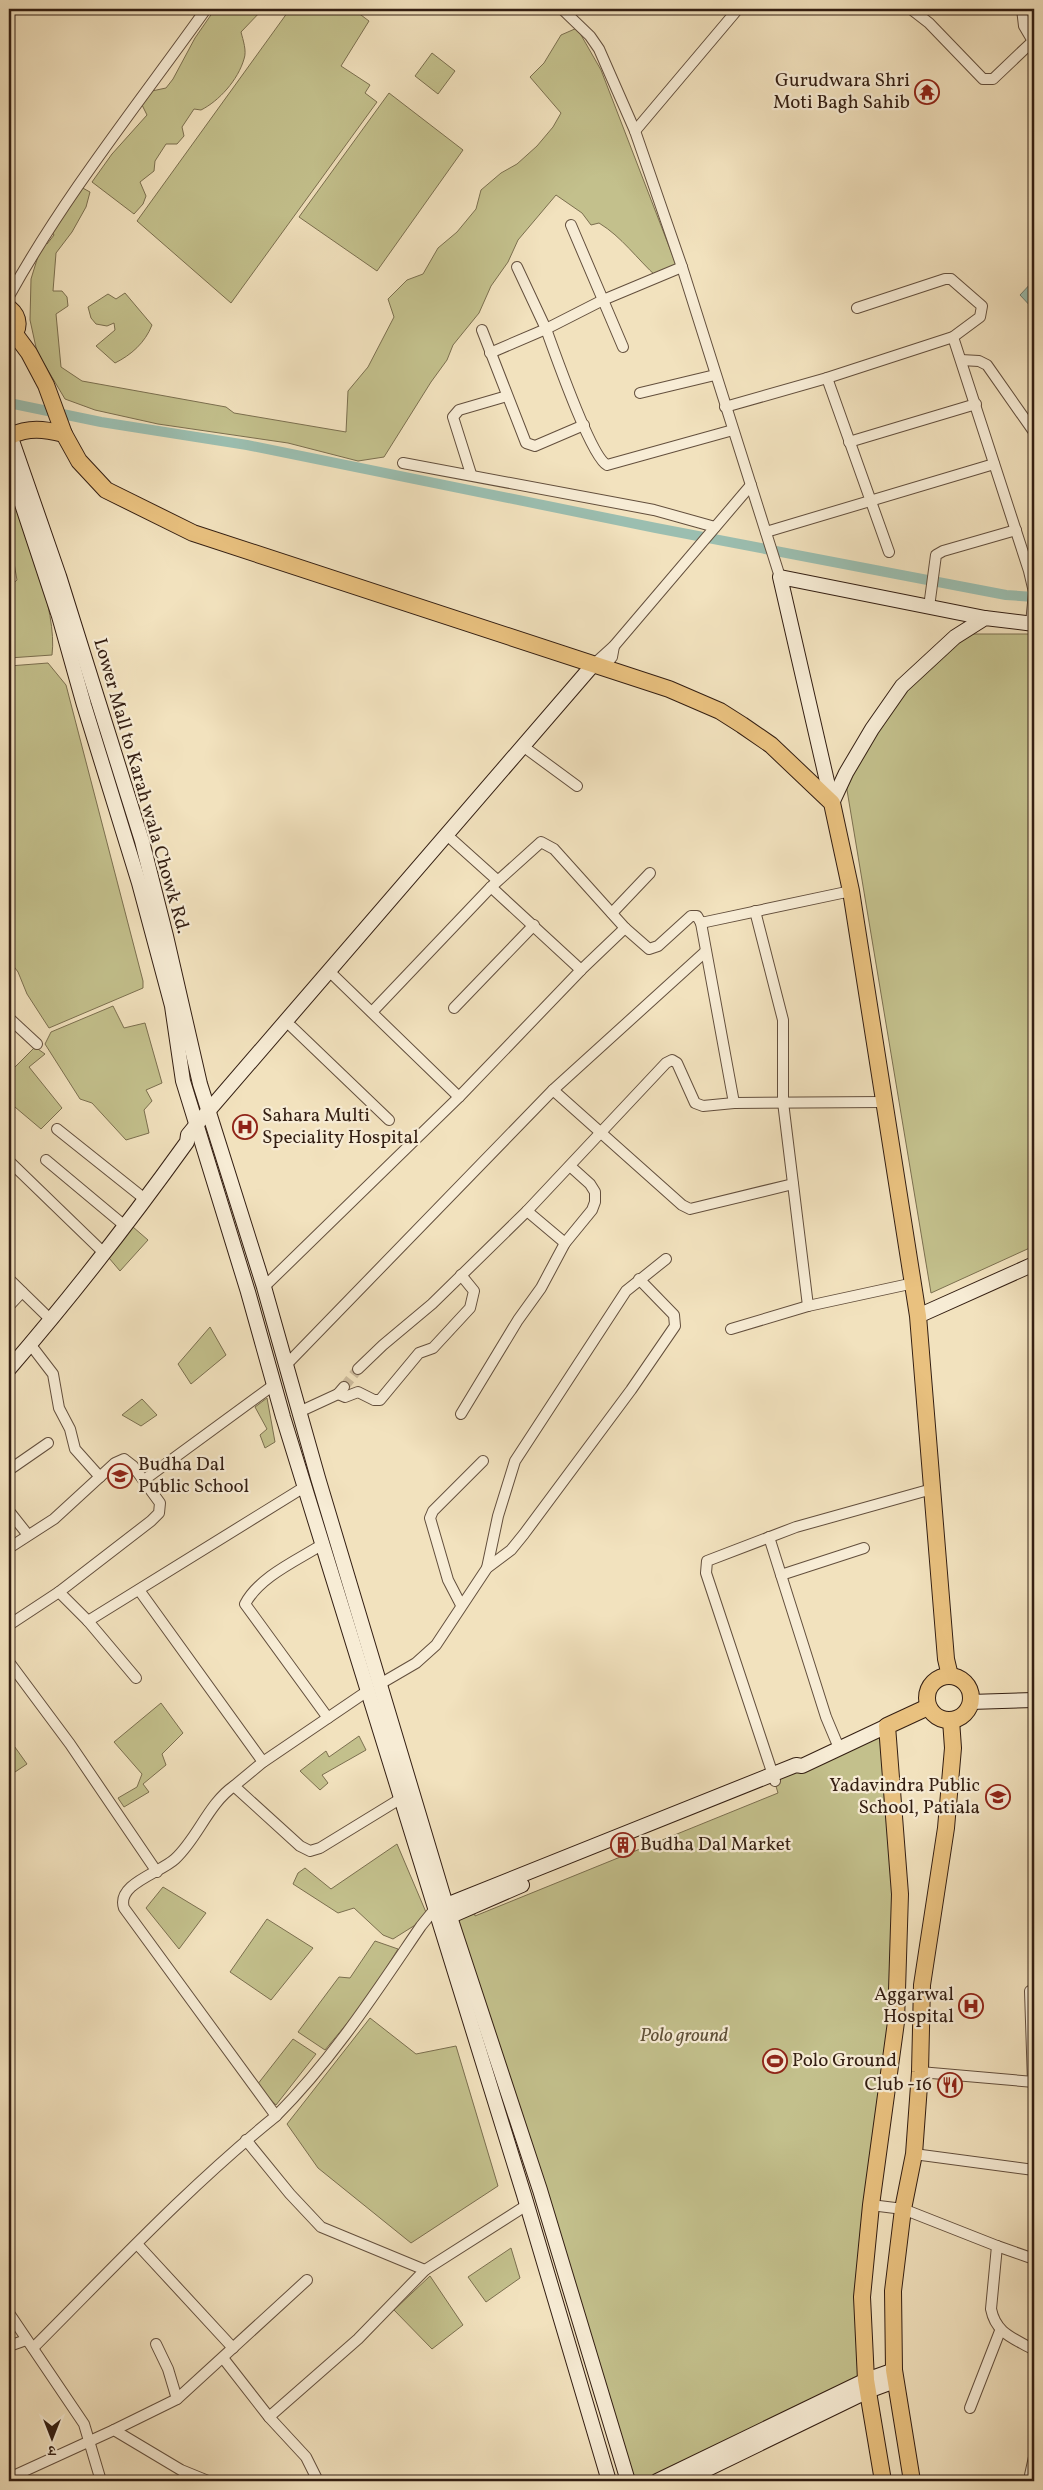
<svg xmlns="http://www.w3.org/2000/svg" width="1043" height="2490" viewBox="0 0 1043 2490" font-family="Vollkorn,'Noto Serif Devanagari',serif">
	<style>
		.green { fill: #c3c08c; stroke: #7b6f4f }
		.water { fill: #9bbeb0; stroke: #717e71 }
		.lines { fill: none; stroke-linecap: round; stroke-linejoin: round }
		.canal { stroke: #9bbeb0; stroke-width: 10 }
		.street-tunnel { stroke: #ccbb9c; stroke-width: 10; stroke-dasharray: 10 5; stroke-linecap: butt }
		.street-casing { stroke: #634f3d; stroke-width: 12 }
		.secondary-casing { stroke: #331e12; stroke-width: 16 }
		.primary-casing { stroke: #331e12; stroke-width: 18 }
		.street { stroke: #f7ecd5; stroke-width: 10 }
		.secondary { stroke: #f7ecd5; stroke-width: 14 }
		.primary { stroke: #e9c17f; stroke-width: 16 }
		.labels { text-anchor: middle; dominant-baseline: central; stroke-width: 4.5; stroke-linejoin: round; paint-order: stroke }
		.poi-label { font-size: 19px; fill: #331e12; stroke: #f7ecd5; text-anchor: end }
		.street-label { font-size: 19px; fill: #331e12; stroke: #f7ecd5 }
		.park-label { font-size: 19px; font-style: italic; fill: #5e4f37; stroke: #f7ecd5 }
	</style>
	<rect width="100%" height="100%" fill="#f2e2be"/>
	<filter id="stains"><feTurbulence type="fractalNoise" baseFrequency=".004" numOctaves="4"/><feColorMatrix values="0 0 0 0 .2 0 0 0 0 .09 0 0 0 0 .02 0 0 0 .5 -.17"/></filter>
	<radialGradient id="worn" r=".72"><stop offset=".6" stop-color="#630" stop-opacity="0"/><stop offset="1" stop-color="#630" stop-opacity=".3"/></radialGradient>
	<g class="green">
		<path d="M215 9H263L241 32C243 40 247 51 244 59 238 80 219 101 201 110L194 109 182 127 184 136 177 144H166L155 161 154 171 140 182 146 196 143 204 134 214 92 182 112 154 147 115 142 105 147 92 166 88 173 79 195 38Z"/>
		<path d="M290 9H353L369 21 341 66 370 85 365 93 377 102 231 303 137 221Z"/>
		<path d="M577 28 601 70 677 267 657 277C637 259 622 237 599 223L591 225 582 213 556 195 518 240 508 262 491 286 479 313 453 345 447 360 431 382 384 457 358 461 288 443 158 424 95 410 65 399 37 352 30 320 31 279 43 240 47 244 54 235 49 227 79 186 90 192 86 207 72 232 56 253 53 291H62L67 297 68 306 56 314 61 367 82 381 226 407 234 413 346 432 348 391 368 367 394 317 388 299 407 280 423 274 438 248 457 232 476 209 481 190 501 173 517 164 537 146 553 127 561 113 530 77 544 63 561 35Z"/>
		<path d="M432 53 455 71 438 94 415 76Z"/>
		<path d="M389 93 463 150 377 271 299 217Z"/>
		<path d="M125 293 152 325C145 343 131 355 115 363L96 346 115 330 114 323 107 326 96 324 91 318 88 307 108 294 116 299Z"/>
		<path d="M9 486C24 529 58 610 52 655L9 658V587L17 580 9 535Z"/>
		<path d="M960 634H1034V1246L931 1293 846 784 902 692Z"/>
		<path d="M48 663 66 685 143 981V988L49 1028 27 994 18 972 9 960V666Z"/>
		<path d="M113 1006 124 1028 145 1023 162 1083 146 1090 152 1101 144 1110 149 1133 126 1140 92 1103 80 1099 45 1044 51 1032Z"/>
		<path d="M35 1047 45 1054 29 1067 62 1108 41 1129 9 1102V1073Z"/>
		<path d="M133 1227 148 1240 120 1271 109 1258Z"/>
		<path d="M210 1327 226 1355 191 1384 178 1364Z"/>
		<path d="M267 1398 275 1442 265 1448 260 1435 267 1429 255 1407Z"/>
		<path d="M142 1399 157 1415 141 1426 122 1415Z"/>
		<path d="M161 1703 183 1733 162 1754 166 1765 143 1784 149 1792 124 1807 118 1798 137 1787 142 1774 114 1742Z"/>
		<path d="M882 1727 900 1894 871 2205 866 2380 654 2481H634L443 1917 474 1908 475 1916 778 1793 772 1773Z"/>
		<path d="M359 1736 366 1750 322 1775 328 1783 320 1790 300 1771 326 1751 329 1757Z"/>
		<path d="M12 1743 27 1764 9 1776V1745Z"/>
		<path d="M397 1844 428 1917 393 1939 383 1935 354 1908 338 1913 293 1884 298 1873 305 1868 331 1889Z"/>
		<path d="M163 1887 206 1913 179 1949 146 1908Z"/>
		<path d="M267 1919 313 1948 271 2000 230 1972Z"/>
		<path d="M375 1941 398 1949 367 1999 325 2050 298 2032 339 1977 350 1978Z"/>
		<path d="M370 2018 416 2054 456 2046 498 2186 411 2243 318 2168 287 2124Z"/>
		<path d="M293 2039 316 2054 276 2105 257 2085Z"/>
		<path d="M511 2248 520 2278 486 2302 468 2277Z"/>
		<path d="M430 2276 463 2325 432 2349 394 2310Z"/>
	</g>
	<path class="water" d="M1034 280V310L1020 295Z"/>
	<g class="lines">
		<path class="canal" d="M9 403 101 422 247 445 656 528 1006 595 1034 597"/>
		<path class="street-tunnel" d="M344 1387 358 1369"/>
		<defs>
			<g id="street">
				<path d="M562 9 590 36 599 49 635 131 682 267 780 577"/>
				<path d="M911 9 929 23 983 79H993L1033 41"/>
				<path d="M1022 9 1024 26 1034 43"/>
				<path d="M635 131 738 9"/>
				<path d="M571 225 603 300 682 267"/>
				<path d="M517 267 546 329 603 300 623 347"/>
				<path d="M9 296C65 195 139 103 206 9"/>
				<path d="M482 330 526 443 535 446 584 425"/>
				<path d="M953 337 1029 571 1034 592 1031 624"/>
				<path d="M490 353 546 329C554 351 591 457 607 465L733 430"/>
				<path d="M961 360 979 361 987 365 1034 432"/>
				<path d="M827 378 889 552"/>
				<path d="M640 393 715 375"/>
				<path d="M725 407 827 378 953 337 980 317 982 306 951 279H945L857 308"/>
				<path d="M849 442 976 404"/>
				<path d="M403 463 654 510 715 527"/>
				<path d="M471 474 453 417 459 410 507 396"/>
				<path d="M766 532 994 464"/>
				<path d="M929 607 936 555 943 551 1016 530"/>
				<path d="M592 666 614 646 751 485"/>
				<path d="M602 669 612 657 614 646"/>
				<path d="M524 747 577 786"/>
				<path d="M448 836 497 880"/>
				<path d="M491 887 581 970"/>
				<path d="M755 911 783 1020V1102L808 1306"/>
				<path d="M612 913 650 873"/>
				<path d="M701 923 734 1103 885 1102"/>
				<path d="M330 972 459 1097"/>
				<path d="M454 1008 534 925"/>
				<path d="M372 1012 491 887 541 842 554 849 625 928 649 949 658 946 691 916H697L701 923 851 891"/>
				<path d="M9 1018 37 1044"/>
				<path d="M292 1027 389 1120"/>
				<path d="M553 1090 682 1205 690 1209 793 1184"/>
				<path d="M57 1129 146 1200"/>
				<path d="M46 1160 125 1226"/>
				<path d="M9 1161 104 1253"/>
				<path d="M527 1211 565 1243"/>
				<path d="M9 1279 51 1320"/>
				<path d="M264 1287 459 1097 581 970 625 928"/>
				<path d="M9 1306 22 1292"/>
				<path d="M731 1329 808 1306 914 1283"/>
				<path d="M30 1344 53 1374 59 1408 70 1429 75 1449 100 1477"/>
				<path d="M286 1365 553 1090 705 952"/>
				<path d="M358 1369 383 1345 432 1304 527 1211 666 1063 672 1060 677 1063 695 1103 703 1106 734 1103"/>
				<path d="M338 1394 345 1397 358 1392 374 1400H380L419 1353 433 1348 470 1308 474 1291 461 1275"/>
				<path d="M299 1412 338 1394 344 1387"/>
				<path d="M461 1414 518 1320 541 1288 565 1243 592 1210 595 1202V1192L590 1184 570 1166"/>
				<path d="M9 1470 48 1443"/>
				<path d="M144 1480 275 1384"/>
				<path d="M9 1511 28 1535"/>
				<path d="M769 1537 826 1717 839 1748"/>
				<path d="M323 1544C298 1560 260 1576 245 1604L328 1718"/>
				<path d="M9 1548 54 1519 115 1463 124 1459 133 1466 160 1503 159 1513 151 1521 59 1592 9 1625"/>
				<path d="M487 1568 498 1516 515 1461 626 1291 666 1259"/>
				<path d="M781 1575 864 1548"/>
				<path d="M139 1590 263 1762"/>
				<path d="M59 1592 88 1621 136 1678"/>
				<path d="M461 1605 448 1580 430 1518 433 1511 483 1461"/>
				<path d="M88 1621 306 1486"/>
				<path d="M9 1662 70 1744 157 1872"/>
				<path d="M380 1684 416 1663 436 1645 487 1568 511 1550 524 1534 631 1390 675 1326 674 1315 639 1279"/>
				<path d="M366 1692 263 1762 234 1786 300 1846 310 1851 320 1848 400 1799"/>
				<path d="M775 1781 706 1573 707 1561 796 1527 932 1489"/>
				<path d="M1030 1991 1033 2082"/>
				<path d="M920 2072 1034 2082"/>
				<path d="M276 2116C333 2059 376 1992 421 1926L434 1910"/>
				<path d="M246 2140 290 2194 321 2227 425 2270"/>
				<path d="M914 2154 1034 2170"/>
				<path d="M871 2205 903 2209 997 2246 991 2309C996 2334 1014 2338 1034 2350"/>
				<path d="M137 2244 233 2348"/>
				<path d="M997 2246 1034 2259"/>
				<path d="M9 2313 84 2424 101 2481"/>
				<path d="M156 2344 168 2369 177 2399"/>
				<path d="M9 2346 26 2340"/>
				<path d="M33 2348C112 2269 189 2186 276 2116L124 1908C116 1884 160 1873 175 1859 198 1838 208 1804 234 1786"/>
				<path d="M223 2358 269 2417 306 2457 318 2481"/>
				<path d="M970 2408 1000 2331"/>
				<path d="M269 2417 358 2339 425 2270 527 2205"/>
				<path d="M114 2430 177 2399 307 2280"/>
				<path d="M9 2478 114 2430 181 2470 208 2481"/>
				<path d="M1032 2481 1030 2475 1034 2457"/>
			</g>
			<g id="secondary">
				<path d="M9 432 59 576 142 841 166 936 200 1084 264 1287 318 1478 446 1905 540 2190 628 2481"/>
				<path d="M9 465 59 616 84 705 139 883 172 1006 183 1081 248 1292 283 1417 524 2195 609 2481"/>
				<path d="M832 803 780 577 985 618"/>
				<path d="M832 803 846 773 872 729 902 686 955 637 985 618 1034 624"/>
				<path d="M918 1316 1034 1264"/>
				<path d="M9 1369C72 1296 131 1220 187 1142L188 1135 197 1124 592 666"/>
				<path d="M970 1702 1034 1700"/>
				<path d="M439 1908 796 1765 802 1766 887 1726"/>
				<path d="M444 1919 522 1885"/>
				<path d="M657 2481 866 2380 894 2370"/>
				<path d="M683 2481 868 2391 895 2381"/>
			</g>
			<g id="primary">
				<path d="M9 308C20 317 21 330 9 339"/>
				<path d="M15 334 29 353 46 385 64 434 79 461 106 490 193 533 669 689 720 711 742 725 771 745 832 803 851 891 918 1316 946 1659 950 1676"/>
				<path d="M10 436C29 427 44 429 64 434"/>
				<circle cx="949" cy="1698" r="22"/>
				<path d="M883 2481 866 2380 862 2297 871 2205 896 2022 900 1894 887 1726 928 1707"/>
				<path d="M912 2481 894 2370 893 2291 903 2209 914 2154 920 2072 922 1985 946 1828 953 1748 951 1720"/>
			</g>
		</defs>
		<use href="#street" class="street-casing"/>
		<use href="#secondary" class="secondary-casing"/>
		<use href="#primary" class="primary-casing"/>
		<use href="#street" class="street"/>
		<use href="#secondary" class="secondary"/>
		<use href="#primary" class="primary"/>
	</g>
	<defs>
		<symbol id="temple-ring" viewBox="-11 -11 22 22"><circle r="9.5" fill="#f7ecd5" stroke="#8f2418" stroke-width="1.5"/><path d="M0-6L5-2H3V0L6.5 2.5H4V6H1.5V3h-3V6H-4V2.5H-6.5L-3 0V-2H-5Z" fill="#8f2418"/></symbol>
		<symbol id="hospital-ring" viewBox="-11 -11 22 22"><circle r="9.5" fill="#f7ecd5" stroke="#8f2418" stroke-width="1.5"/><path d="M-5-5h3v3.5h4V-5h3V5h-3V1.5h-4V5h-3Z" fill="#8f2418"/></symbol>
		<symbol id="school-ring" viewBox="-11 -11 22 22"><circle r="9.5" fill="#f7ecd5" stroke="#8f2418" stroke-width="1.5"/><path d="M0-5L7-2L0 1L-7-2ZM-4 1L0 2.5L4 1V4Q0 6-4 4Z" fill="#8f2418"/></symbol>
		<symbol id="building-ring" viewBox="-11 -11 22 22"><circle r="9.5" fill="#f7ecd5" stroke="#8f2418" stroke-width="1.5"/><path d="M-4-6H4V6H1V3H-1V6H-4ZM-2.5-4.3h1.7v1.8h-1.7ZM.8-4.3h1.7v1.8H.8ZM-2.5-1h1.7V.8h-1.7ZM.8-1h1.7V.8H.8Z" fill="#8f2418"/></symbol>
		<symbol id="stadium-ring" viewBox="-11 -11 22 22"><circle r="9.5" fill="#f7ecd5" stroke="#8f2418" stroke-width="1.5"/><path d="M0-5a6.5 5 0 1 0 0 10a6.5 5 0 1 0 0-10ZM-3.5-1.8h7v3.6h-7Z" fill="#8f2418"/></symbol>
		<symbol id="restaurant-ring" viewBox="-11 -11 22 22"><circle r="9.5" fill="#f7ecd5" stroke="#8f2418" stroke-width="1.5"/><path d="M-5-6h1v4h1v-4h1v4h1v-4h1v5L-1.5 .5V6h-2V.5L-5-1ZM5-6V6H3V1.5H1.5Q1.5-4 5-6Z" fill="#8f2418"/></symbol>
	</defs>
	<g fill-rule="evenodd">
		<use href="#temple-ring" x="913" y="78" width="28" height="28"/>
		<use href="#hospital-ring" x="231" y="1113" width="28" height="28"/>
		<use href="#school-ring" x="106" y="1462" width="28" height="28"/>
		<use href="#school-ring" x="984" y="1783" width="28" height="28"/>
		<use href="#building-ring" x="609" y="1831" width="28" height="28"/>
		<use href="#hospital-ring" x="957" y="1992" width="28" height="28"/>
		<use href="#stadium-ring" x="761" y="2047" width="28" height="28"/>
		<use href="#restaurant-ring" x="936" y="2071" width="28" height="28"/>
	</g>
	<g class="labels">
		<g class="poi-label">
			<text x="910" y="81">Gurudwara Shri<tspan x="910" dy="22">Moti Bagh Sahib</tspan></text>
			<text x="262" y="1116" text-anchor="start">Sahara Multi<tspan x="262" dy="22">Speciality Hospital</tspan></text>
			<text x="138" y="1465" text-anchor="start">Budha Dal<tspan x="138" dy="22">Public School</tspan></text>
			<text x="980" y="1786">Yadavindra Public<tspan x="980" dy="22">School, Patiala</tspan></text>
			<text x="640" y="1845" text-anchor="start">Budha Dal Market</text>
			<text x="954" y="1995">Aggarwal<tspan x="954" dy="22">Hospital</tspan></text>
			<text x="792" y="2061" text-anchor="start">Polo Ground</text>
			<text x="932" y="2085">Club -16</text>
		</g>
		<g class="street-label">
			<text transform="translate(141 786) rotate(74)">Lower Mall to Karah wala Chowk Rd.</text>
		</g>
		<g class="park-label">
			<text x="684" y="2036">Polo ground</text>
		</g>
	</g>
	<rect width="1043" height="2490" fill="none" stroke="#f2e2be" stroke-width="30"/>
	<rect x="10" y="10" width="1023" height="2470" fill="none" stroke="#331e12" stroke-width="2.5"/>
	<rect x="15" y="15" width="1013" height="2460" fill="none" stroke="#331e12"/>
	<g transform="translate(52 2438) rotate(180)" stroke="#f7ecd5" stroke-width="4" paint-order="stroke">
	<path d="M0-4L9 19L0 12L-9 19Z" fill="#331e12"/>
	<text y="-8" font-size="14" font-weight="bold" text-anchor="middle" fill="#331e12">उ</text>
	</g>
	<rect width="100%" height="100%" filter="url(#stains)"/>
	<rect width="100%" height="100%" fill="url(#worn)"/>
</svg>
